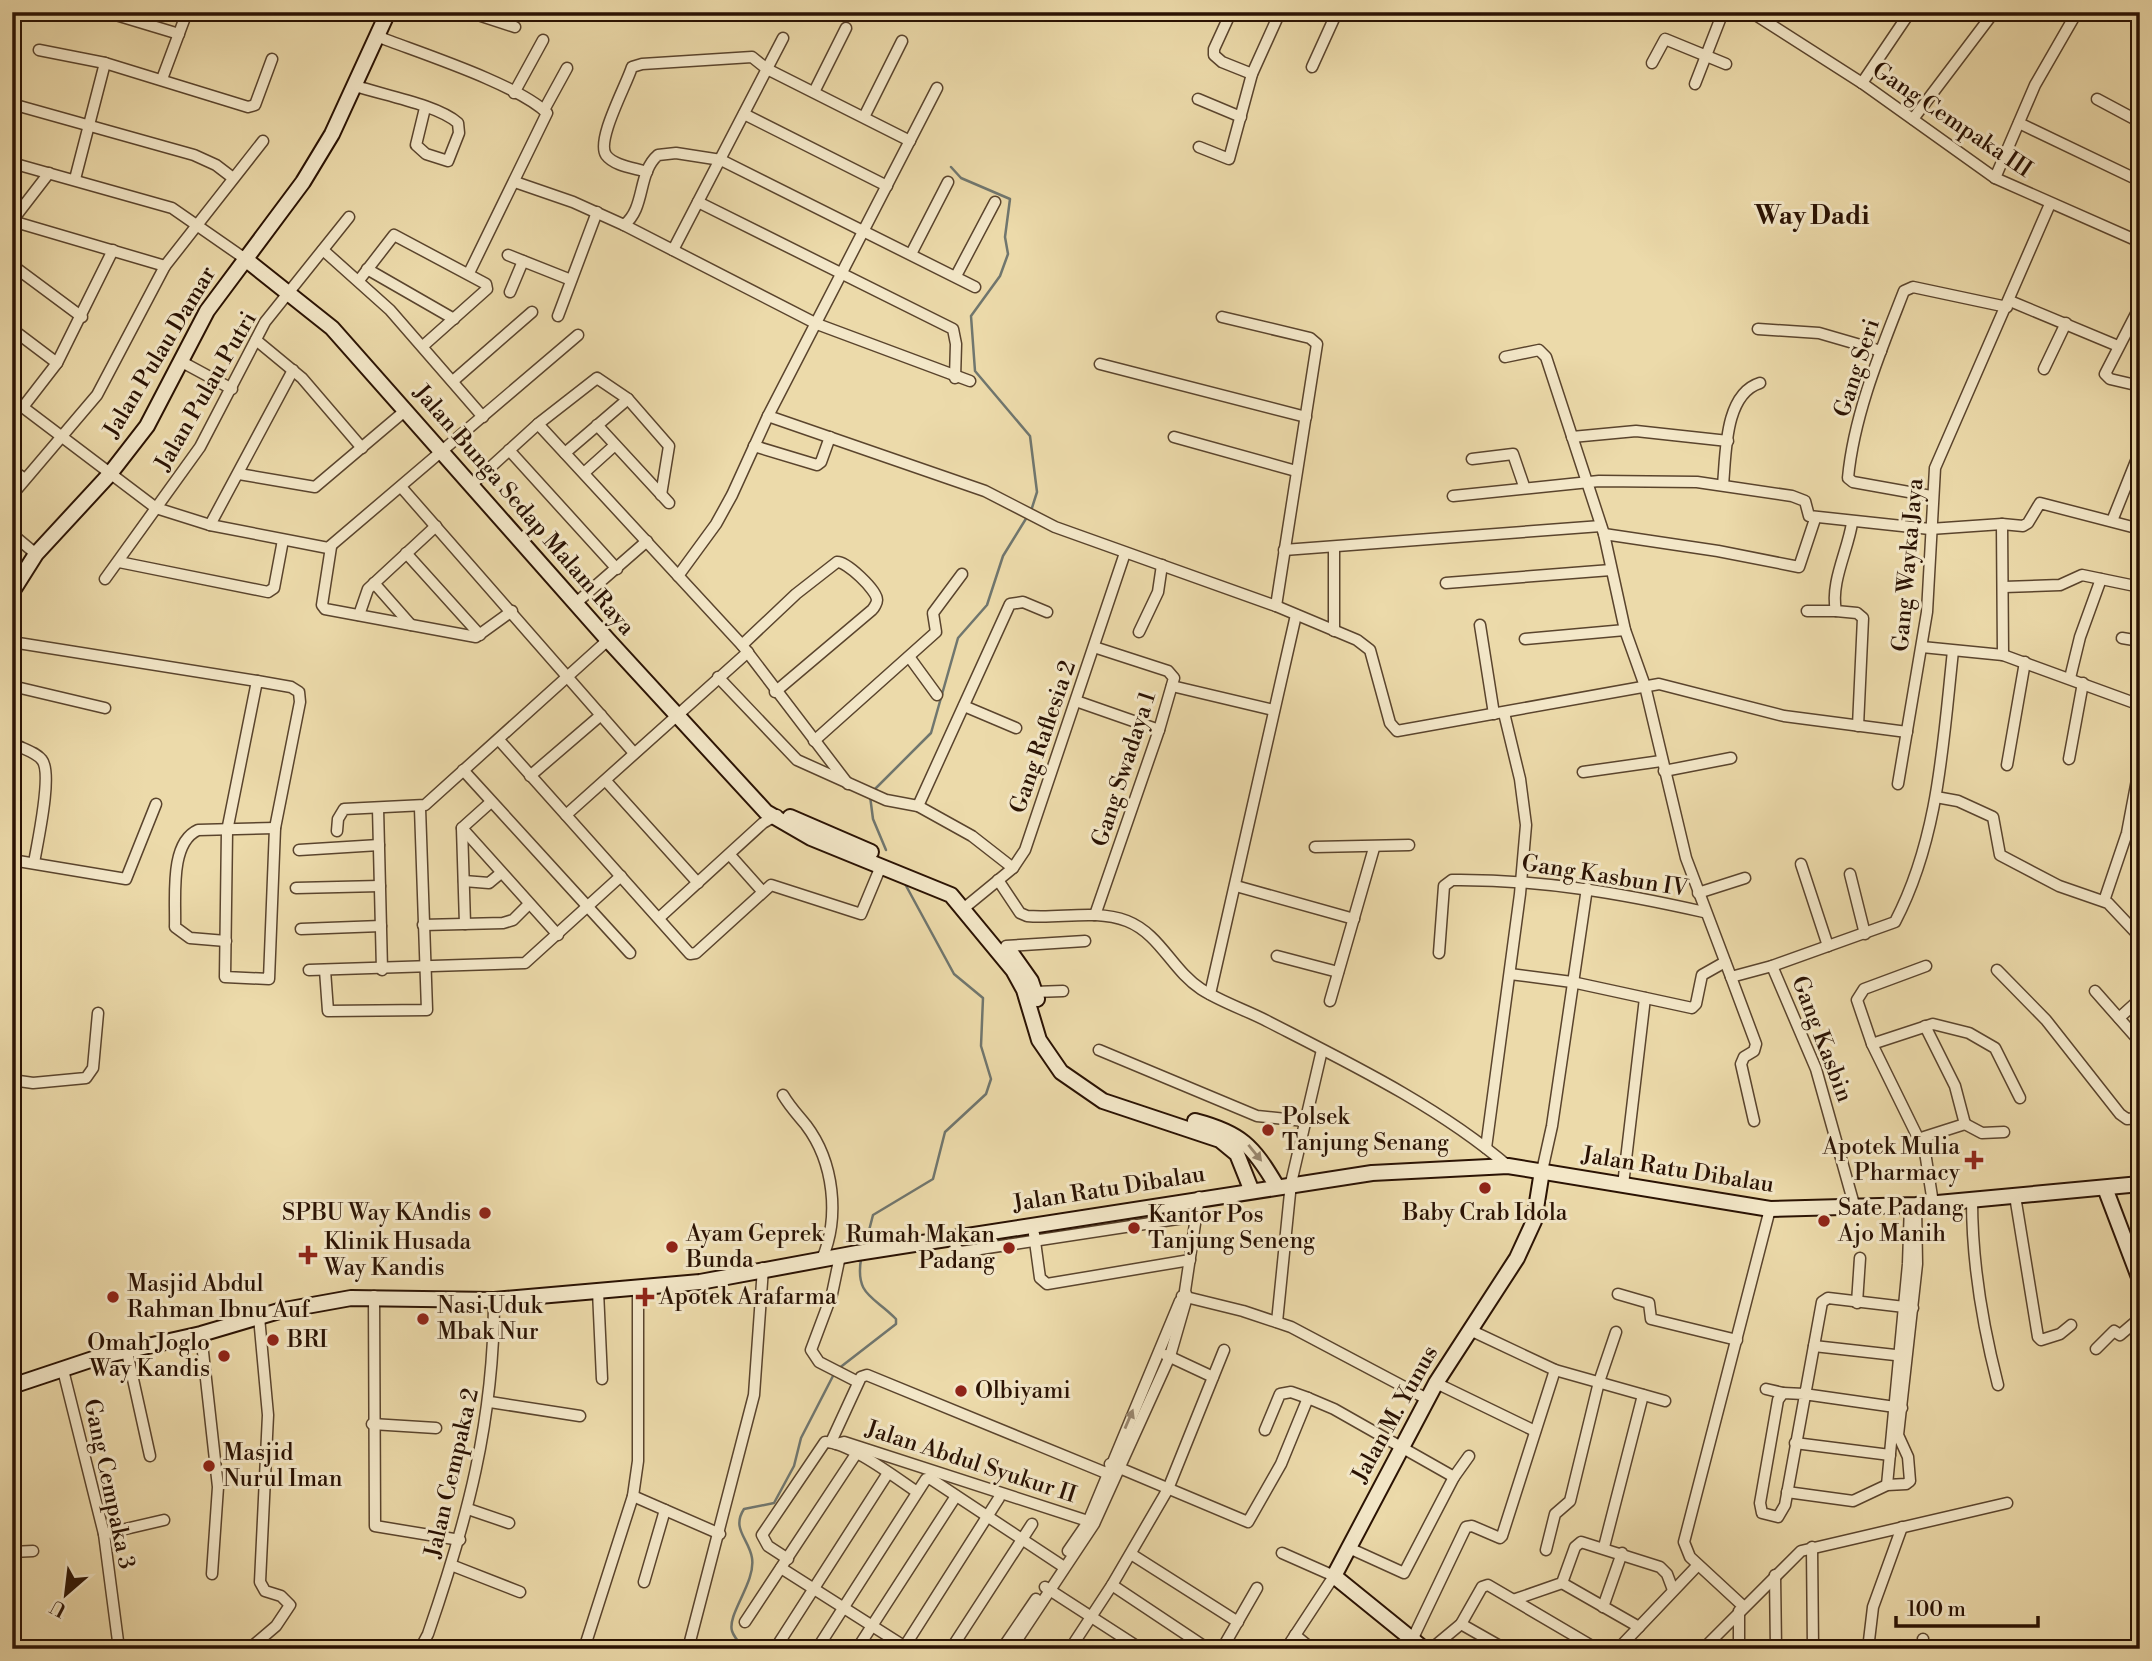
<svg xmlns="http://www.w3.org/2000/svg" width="2152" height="1661" viewBox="0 0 2152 1661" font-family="'Libre Bodoni',serif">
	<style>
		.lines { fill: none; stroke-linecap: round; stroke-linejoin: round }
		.stream { stroke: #70766e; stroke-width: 2.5 }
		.street-casing { stroke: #5a442d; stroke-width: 13 }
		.secondary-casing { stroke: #2a1203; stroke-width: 18 }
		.street { stroke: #f3e7c8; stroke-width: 10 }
		.secondary { stroke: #f3e7c8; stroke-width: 14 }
		.oneway { fill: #99876f }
		.poi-dot { fill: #8f2418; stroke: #f3e7c8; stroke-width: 2.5 }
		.labels { text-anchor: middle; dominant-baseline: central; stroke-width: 6; stroke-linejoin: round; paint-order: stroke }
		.street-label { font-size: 23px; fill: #2a1203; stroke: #f3e7c8 }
		.poi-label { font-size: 23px; fill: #2a1203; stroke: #f3e7c8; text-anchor: start }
		.quarter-label { font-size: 26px; font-weight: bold; fill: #2a1203; stroke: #f3e7c8 }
	</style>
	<rect width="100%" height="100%" fill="#ecdaaa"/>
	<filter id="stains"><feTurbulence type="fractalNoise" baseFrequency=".00286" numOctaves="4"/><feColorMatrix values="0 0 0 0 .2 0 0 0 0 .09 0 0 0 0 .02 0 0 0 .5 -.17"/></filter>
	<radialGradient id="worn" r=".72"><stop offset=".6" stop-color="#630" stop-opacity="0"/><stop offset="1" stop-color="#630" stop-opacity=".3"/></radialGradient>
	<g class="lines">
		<g class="stream">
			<path d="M951 167 961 178 1010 199 1005 237 1008 254 1000 276 971 316 975 371 1030 436 1037 492 1031 511"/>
			<path d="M873 791 931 733 958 638 987 605 1003 556 1027 517"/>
			<path d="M870 796 873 819 886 850"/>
			<path d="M865 1246 873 1215 933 1179 945 1132 986 1094 991 1079 981 1046 983 998 954 974 904 882"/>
			<path d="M838 1369 896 1324V1319C874 1296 855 1296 861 1259"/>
			<path d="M744 1649C740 1644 734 1637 732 1631 727 1614 756 1582 752 1558 749 1539 731 1529 744 1509L774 1503 794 1466 801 1438 834 1374"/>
		</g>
		<defs>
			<g id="street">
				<path d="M106 12 179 34"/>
				<path d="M469 12 515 27"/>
				<path d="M1231 12 1214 49V55L1222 62 1252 74"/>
				<path d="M1751 12 1862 83 1995 178 2140 242"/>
				<path d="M379 37C420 53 517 84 547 113L469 273"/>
				<path d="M39 50 105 63 248 107 255 105 272 59"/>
				<path d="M1652 63 1665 39 1726 64"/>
				<path d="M1312 67 1337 12"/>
				<path d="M162 79 187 12"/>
				<path d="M1862 83 1910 12"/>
				<path d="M1695 84 1723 12"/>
				<path d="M356 86C383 95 438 105 458 123L459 133 448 161 426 154 416 145 425 108"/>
				<path d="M814 92 846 28"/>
				<path d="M514 93 543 40"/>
				<path d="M1198 99 1241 117"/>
				<path d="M2097 99 2140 122"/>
				<path d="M12 104 194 155 216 165 233 178"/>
				<path d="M544 110 567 68"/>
				<path d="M744 114 887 186"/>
				<path d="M864 117 902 41"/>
				<path d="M1913 119 1994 12"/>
				<path d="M2019 123 2140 181"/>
				<path d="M1199 147 1229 159 1252 74 1280 12"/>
				<path d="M12 163 172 208 244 258"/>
				<path d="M647 172C635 168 614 166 606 155 596 140 626 86 632 67L642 64 752 57 767 69 910 141"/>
				<path d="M1995 178 2035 85 2077 12"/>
				<path d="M75 179 105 63"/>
				<path d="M515 182 573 202 624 225C646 208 637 173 658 155L676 153 721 160 975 287"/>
				<path d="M698 202 953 329 956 344 955 378"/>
				<path d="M12 221 165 266"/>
				<path d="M12 221 49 173"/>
				<path d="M624 225 817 324 970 381"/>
				<path d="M323 250 390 310 483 417"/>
				<path d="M673 250 783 38"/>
				<path d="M911 254 948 182"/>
				<path d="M508 255 571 280"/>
				<path d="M12 265 82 317"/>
				<path d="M367 269 454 319"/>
				<path d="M956 276 995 202"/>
				<path d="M360 279 394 235 486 284 487 289 423 346"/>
				<path d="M510 292 523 261"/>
				<path d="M2010 301 2118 346"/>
				<path d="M2140 306 2105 374 2110 379 2140 386"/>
				<path d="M558 316 597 212"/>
				<path d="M1222 317 1310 338 1317 344 1276 606"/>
				<path d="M12 329 57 363"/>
				<path d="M1758 329 1819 333 1881 351"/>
				<path d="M256 340 302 378 362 448"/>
				<path d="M1505 357 1539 350 1546 357 1604 534 1625 630 1645 686 1686 858 1731 977 1772 966 1895 922C1939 838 1943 742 1953 651"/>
				<path d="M182 362 232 389"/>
				<path d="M1100 364 1306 417"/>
				<path d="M2044 369 2066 323"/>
				<path d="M453 381 532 312"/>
				<path d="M12 399 156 508 210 525 328 548 578 335"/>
				<path d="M23 407 57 363 113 250"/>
				<path d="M768 416 985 491 1055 527 1276 606 1357 640 1370 650 1390 723 1397 731 1659 684 1784 716 1907 732"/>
				<path d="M538 424 742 645 848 784"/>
				<path d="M597 425 669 503"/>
				<path d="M1174 437 1296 471"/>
				<path d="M1572 437 1636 431 1728 441"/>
				<path d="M754 446 817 465 821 462 830 437"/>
				<path d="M509 450 617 569"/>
				<path d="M565 453 628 399"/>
				<path d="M1472 459 1513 454 1524 486"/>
				<path d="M12 470 25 479"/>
				<path d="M585 472 615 445"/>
				<path d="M239 474 315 487 406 410"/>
				<path d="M471 485 538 424 597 378 628 399 669 446 661 495"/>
				<path d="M1723 485C1726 455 1724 394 1760 383"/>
				<path d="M402 488 634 753"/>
				<path d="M12 495 97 395 165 266 263 141"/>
				<path d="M1453 496 1599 481 1697 482 1792 496 1805 501 1809 516 1930 529 2002 524 2023 526 2028 523 2040 503 2140 529"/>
				<path d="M1931 496 1853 482 1848 478C1854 414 1881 350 1904 291L1913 287 2007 307"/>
				<path d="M2112 521 2140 451"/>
				<path d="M1852 523C1848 550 1830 583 1836 611L1857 613 1863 618 1858 726"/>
				<path d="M2002 524 2003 655"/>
				<path d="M210 525 293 370"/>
				<path d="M12 534 36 554"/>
				<path d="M1604 534 1718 551 1799 567 1815 519"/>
				<path d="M331 547 322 605 325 609 476 637 512 611"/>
				<path d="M1284 550 1601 526"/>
				<path d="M406 553 480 635"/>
				<path d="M119 562 268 592 274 588 283 540"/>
				<path d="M678 576 716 524 732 495 768 416 937 88"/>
				<path d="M105 579 200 447 265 322 349 217"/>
				<path d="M374 583 411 625"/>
				<path d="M1446 583 1611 570"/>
				<path d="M2004 587 2060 585 2082 575 2140 587"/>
				<path d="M576 603 647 541"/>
				<path d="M1807 611H1836"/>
				<path d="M359 615 368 589 436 526"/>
				<path d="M1480 625 1494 714"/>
				<path d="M1334 631V548"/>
				<path d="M1139 632 1158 592 1162 565"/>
				<path d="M2122 638 2140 641"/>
				<path d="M1525 639 1625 630"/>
				<path d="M12 642 257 681"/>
				<path d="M742 645 796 594 837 562C846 561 877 590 877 600 877 603 874 608 872 610L775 692"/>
				<path d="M1094 647 1168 671 1174 678 1159 730 1095 915"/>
				<path d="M1922 647 2003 655 2140 705"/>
				<path d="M910 658 937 695"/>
				<path d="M718 677 797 760 886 800 918 806 972 836 1013 868"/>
				<path d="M2070 678 2080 637 2101 579"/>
				<path d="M257 681 291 687 299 692 300 702 275 828 269 979 225 977 227 831Z"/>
				<path d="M12 686 105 708"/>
				<path d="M1172 686 1273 710"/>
				<path d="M1076 701 1159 730"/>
				<path d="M964 706 1016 728"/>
				<path d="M499 740 690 954 696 953 771 885 861 914 881 866"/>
				<path d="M814 741 936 632 933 613 962 574"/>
				<path d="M14 744C23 749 36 752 42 760 53 774 37 844 34 863"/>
				<path d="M2069 759 2083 683"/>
				<path d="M2007 765 2025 662"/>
				<path d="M463 770 630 953"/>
				<path d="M1664 771 1731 758"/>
				<path d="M1583 772 1661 761"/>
				<path d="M530 776 601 715"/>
				<path d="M606 781 698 883"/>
				<path d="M1898 784 1927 612 1935 468 2050 204"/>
				<path d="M1936 797 1958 801 1993 817 2000 855 2059 886 2108 903 2140 937"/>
				<path d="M918 806 1010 604 1023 602 1047 612"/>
				<path d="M378 808 382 970"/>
				<path d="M566 815 748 652"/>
				<path d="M462 828 558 935"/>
				<path d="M337 831 338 819 344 809 425 805 608 640"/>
				<path d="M1315 847 1409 845"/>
				<path d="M299 850 379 845"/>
				<path d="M730 855 762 891"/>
				<path d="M12 860 126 879 156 804"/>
				<path d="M1801 864 1828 946"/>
				<path d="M1850 874 1865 934"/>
				<path d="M998 880 1020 913 1027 916C1060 919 1095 909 1127 921 1160 934 1172 970 1201 989 1221 1002 1246 1010 1267 1021 1349 1063 1438 1106 1508 1166"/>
				<path d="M464 881 489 883 501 873"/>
				<path d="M1236 886 1354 919"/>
				<path d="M296 888 380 886"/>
				<path d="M1698 893 1745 878"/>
				<path d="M2104 901 2127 833 2140 764"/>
				<path d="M963 909 1013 868 1025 850 1125 553"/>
				<path d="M659 918 763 823 777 815"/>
				<path d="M465 924 462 828 491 802"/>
				<path d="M423 925 503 923 513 920 529 904"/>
				<path d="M301 929 381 926"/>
				<path d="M226 941 190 938 175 927C176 898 169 843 198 830L275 828"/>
				<path d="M1006 946 1085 941"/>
				<path d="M1439 953 1444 886 1452 880C1539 879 1620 893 1704 912"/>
				<path d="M1277 956 1338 972"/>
				<path d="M1772 966 1816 1069 1855 1208"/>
				<path d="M1926 966 1864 989 1857 1000 1872 1044 1925 1152 1933 1203"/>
				<path d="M309 970 525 963 621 876"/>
				<path d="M325 970 328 1011 427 1010 420 808"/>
				<path d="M1997 970 2046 1020 2120 1114 2127 1119 2140 1118"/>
				<path d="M1510 974 1572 982 1692 1008 1696 1004 1702 975 1725 962"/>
				<path d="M1731 977 1756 1044 1754 1051 1744 1057 1741 1064 1754 1121"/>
				<path d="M2095 991 2140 1042"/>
				<path d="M1034 992 1063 991"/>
				<path d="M1210 994 1296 615"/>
				<path d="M1330 1001 1374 848"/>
				<path d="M2119 1018 2140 999"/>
				<path d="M1872 1044 1933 1024 1969 1033 1995 1048 2020 1098"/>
				<path d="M1099 1050 1257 1116 1305 1121"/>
				<path d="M12 1080 33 1083 86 1078 93 1068 98 1013"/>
				<path d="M783 1095C790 1107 798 1115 806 1125 834 1162 840 1217 822 1259"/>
				<path d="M1965 1124 1982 1133 2004 1132"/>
				<path d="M1918 1139 1965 1124 1955 1086 1925 1026"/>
				<path d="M1486 1148 1520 894 1526 825 1520 779 1504 713"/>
				<path d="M1542 1171 1552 1126 1587 888"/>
				<path d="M1623 1185 1645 998"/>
				<path d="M2015 1196 2038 1337 2041 1340 2060 1334 2071 1325"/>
				<path d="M1972 1200C1972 1264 1982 1323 1998 1385"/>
				<path d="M1034 1234 1040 1278 1047 1284 1190 1260"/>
				<path d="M953 1238 957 1250 961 1252 1197 1216"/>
				<path d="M840 1256 832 1294 811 1350 819 1362 858 1382"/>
				<path d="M598 1291 602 1379"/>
				<path d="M1618 1294 1649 1303 1651 1319 1737 1340"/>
				<path d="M374 1296 375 1526 460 1540"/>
				<path d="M1182 1296 1243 1311 1291 1327 1427 1399"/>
				<path d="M1857 1303 1860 1258"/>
				<path d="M1277 1322 1291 1183 1322 1050"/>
				<path d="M1470 1330 1555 1370 1665 1401"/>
				<path d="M201 1334 218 1487 212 1574"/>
				<path d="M1814 1346 1904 1356"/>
				<path d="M2096 1349 2114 1331 2120 1335 2140 1318"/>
				<path d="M127 1352 150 1456"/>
				<path d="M1166 1355 1213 1377"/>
				<path d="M63 1370 104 1534 119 1649"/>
				<path d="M1436 1383 1535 1431"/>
				<path d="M1766 1389 1783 1393"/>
				<path d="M490 1402 580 1416"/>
				<path d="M1902 1408 1804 1394 1783 1393 1778 1400 1760 1503 1762 1513 1778 1517 1785 1505 1822 1302 1828 1298 1913 1308"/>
				<path d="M372 1424 436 1428"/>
				<path d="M1265 1430 1280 1394 1291 1392 1308 1398"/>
				<path d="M831 1442 861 1377 867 1375 1111 1475"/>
				<path d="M1795 1443 1890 1455"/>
				<path d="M836 1444 844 1442 1094 1523"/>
				<path d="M1110 1464 1248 1522 1281 1464 1308 1398 1334 1409 1454 1477"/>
				<path d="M1887 1485 1908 1264 1910 1205"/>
				<path d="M1787 1492 1853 1501 1887 1485 1906 1484 1910 1481 1908 1457 1898 1435 1917 1264 1916 1205"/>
				<path d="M633 1496 720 1534"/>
				<path d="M468 1509 509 1523"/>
				<path d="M104 1534 164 1520"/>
				<path d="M1604 1547 1643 1395"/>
				<path d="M1812 1547 1813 1649"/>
				<path d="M1349 1548 1404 1573 1454 1477 1469 1456"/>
				<path d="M1546 1550 1555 1514 1570 1501 1599 1382 1616 1332"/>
				<path d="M1068 1551 1088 1522 1180 1301"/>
				<path d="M12 1552 33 1551"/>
				<path d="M1282 1553 1334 1576 1286 1649"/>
				<path d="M1131 1554 1238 1622"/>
				<path d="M788 1559 768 1546 762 1535 825 1442C849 1442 896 1478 917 1492"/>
				<path d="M451 1565 520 1592"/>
				<path d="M781 1568 907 1648"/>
				<path d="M1775 1575 1776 1649"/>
				<path d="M644 1582 665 1510"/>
				<path d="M1562 1583 1639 1627"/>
				<path d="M1112 1585 1208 1649"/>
				<path d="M1045 1587 1141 1649"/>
				<path d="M1516 1599 1562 1583 1575 1547 1581 1542 1660 1567 1667 1574 1673 1590"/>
				<path d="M1743 1606 1690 1557 1684 1542 1770 1209"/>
				<path d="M1603 1607 1622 1553"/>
				<path d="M745 1622 856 1454"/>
				<path d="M1461 1624 1505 1649"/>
				<path d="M1295 1635 1312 1649"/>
				<path d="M1412 1640 1466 1527 1472 1526 1500 1538 1502 1536 1555 1370"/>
				<path d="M249 1649 276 1626 290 1605 281 1596 265 1591 260 1582 268 1415 259 1317"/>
				<path d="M420 1649 428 1634C467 1521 494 1421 494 1300"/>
				<path d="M584 1649 633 1496 638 1461V1288"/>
				<path d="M688 1649 754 1395 763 1268"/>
				<path d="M775 1649 888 1473"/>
				<path d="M817 1649 926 1479H931L1064 1567"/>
				<path d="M857 1649 956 1496"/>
				<path d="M903 1649 999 1498"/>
				<path d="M951 1649 1032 1524"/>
				<path d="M1002 1649 1036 1599"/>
				<path d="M1011 1649 1094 1524 1170 1356 1187 1297 1185 1291 1199 1197"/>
				<path d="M1070 1649 1112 1585 1168 1489 1224 1350"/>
				<path d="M1222 1649 1257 1588"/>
				<path d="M1431 1649 1461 1624 1482 1587 1488 1585 1597 1649"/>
				<path d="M1618 1649 1698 1565"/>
				<path d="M1703 1649 1801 1551 2007 1503"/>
				<path d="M1739 1649V1611"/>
				<path d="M1868 1649 1873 1607 1902 1527"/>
				<path d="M1923 1649V1639"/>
			</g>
			<g id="secondary">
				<path d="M244 258 332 328 608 640 766 812 811 838 951 895 1013 970 1024 990 1039 1040 1061 1072 1103 1101 1220 1140 1237 1154 1251 1189"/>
				<path d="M12 592 36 554 109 475 147 426 207 311 303 182 332 134 388 12"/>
				<path d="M790 817 871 852"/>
				<path d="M1009 950 1031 981 1037 999"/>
				<path d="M1195 1121C1241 1133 1253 1146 1276 1185"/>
				<path d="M2105 1188 2140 1280"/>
				<path d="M12 1386 99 1357 201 1334 279 1311 351 1298 494 1300 700 1282 857 1253 1372 1173 1508 1166 1770 1209 1916 1205 2140 1184"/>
				<path d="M1424 1649 1334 1576 1436 1383 1517 1258 1534 1221 1542 1171"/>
			</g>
		</defs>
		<use href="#street" class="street-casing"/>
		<use href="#secondary" class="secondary-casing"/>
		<use href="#street" class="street"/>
		<use href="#secondary" class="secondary"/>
	</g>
	<defs><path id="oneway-solid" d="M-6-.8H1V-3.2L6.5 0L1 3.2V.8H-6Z" transform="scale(1.75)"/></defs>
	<g class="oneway">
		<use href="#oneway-solid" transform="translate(1255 1153) rotate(51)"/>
		<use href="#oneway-solid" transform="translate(1129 1419) rotate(-67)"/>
	</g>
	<g class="poi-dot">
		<circle cx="1268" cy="1130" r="7"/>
		<path d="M1970.5 1149.5h7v7h7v7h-7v7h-7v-7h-7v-7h7z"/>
		<circle cx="1485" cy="1188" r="7"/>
		<circle cx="485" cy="1213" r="7"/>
		<circle cx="1824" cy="1221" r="7"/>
		<circle cx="1134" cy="1228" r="7"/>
		<circle cx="672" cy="1247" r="7"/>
		<circle cx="1009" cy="1248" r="7"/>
		<path d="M304.5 1244.5h7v7h7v7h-7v7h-7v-7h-7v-7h7z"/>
		<circle cx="113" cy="1297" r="7"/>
		<path d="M641.5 1286.5h7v7h7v7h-7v7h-7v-7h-7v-7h7z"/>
		<circle cx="423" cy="1319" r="7"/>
		<circle cx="273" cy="1340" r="7"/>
		<circle cx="224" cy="1356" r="7"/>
		<circle cx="961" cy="1391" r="7"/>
		<circle cx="209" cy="1466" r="7"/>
	</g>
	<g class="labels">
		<g class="street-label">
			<text transform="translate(1952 120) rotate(34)">Gang Cempaka III</text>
			<text transform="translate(160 352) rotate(-59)">Jalan Pulau Damar</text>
			<text transform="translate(1857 368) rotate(-72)">Gang Seri</text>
			<text transform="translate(206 391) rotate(-60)">Jalan Pulau Putri</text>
			<text transform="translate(524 510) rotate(49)">Jalan Bunga Sedap Malam Raya</text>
			<text transform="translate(1908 565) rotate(-85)">Gang Wayka Jaya</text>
			<text transform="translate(1043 737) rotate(-71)">Gang Raflesia 2</text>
			<text transform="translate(1124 769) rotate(-72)">Gang Swadaya 1</text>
			<text transform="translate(1605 876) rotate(9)">Gang Kasbun IV</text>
			<text transform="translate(1822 1039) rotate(69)">Gang Kasbin</text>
			<text transform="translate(1678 1170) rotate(9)">Jalan Ratu Dibalau</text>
			<text transform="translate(1109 1189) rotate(-9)">Jalan Ratu Dibalau</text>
			<text transform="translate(1395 1414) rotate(-61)">Jalan M. Yunus</text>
			<text transform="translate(971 1462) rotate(18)">Jalan Abdul Syukur II</text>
			<text transform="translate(452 1473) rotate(-77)">Jalan Cempaka 2</text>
			<text transform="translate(109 1484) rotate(78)">Gang Cempaka 3</text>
		</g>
		<g class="poi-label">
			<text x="1282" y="1117">Polsek<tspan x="1282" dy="26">Tanjung Senang</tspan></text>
			<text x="1960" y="1147" text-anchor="end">Apotek Mulia<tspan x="1960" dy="26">Pharmacy</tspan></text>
			<text x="1838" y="1208">Sate Padang<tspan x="1838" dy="26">Ajo Manih</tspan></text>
			<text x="471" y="1213" text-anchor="end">SPBU Way KAndis</text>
			<text x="1485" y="1213" text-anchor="middle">Baby Crab Idola</text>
			<text x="1148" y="1215">Kantor Pos<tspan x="1148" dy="26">Tanjung Seneng</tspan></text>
			<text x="686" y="1234">Ayam Geprek<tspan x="686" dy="26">Bunda</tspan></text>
			<text x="995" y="1235" text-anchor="end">Rumah Makan<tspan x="995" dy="26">Padang</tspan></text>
			<text x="324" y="1242">Klinik Husada<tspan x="324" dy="26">Way Kandis</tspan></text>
			<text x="127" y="1284">Masjid Abdul<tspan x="127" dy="26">Rahman Ibnu Auf</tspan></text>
			<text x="659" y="1297">Apotek Arafarma</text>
			<text x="437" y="1306">Nasi Uduk<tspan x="437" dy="26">Mbak Nur</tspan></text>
			<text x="287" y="1340">BRI</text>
			<text x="210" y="1343" text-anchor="end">Omah Joglo<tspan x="210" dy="26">Way Kandis</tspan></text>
			<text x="975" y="1391">Olbiyami</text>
			<text x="223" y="1453">Masjid<tspan x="223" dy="26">Nurul Iman</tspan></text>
		</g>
		<g class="quarter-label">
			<text x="1812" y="216">Way Dadi</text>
		</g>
	</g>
	<rect width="2152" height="1661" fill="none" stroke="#ecdaaa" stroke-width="42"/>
	<rect x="14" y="14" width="2124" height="1633" fill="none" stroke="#2a1203" stroke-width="3.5"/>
	<rect x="21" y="21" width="2110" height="1619" fill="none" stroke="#2a1203" stroke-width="2"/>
	<g transform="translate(66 1594) rotate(208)" stroke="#f3e7c8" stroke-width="5" paint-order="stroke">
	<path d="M0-5L12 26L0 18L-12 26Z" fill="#2a1203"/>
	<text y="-10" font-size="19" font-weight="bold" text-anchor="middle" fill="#2a1203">U</text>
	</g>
	<path d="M1896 1616v10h142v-10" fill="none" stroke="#2a1203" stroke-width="3.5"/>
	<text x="1907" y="1616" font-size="21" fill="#2a1203" stroke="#f3e7c8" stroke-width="5" paint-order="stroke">100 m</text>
	<rect width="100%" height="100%" filter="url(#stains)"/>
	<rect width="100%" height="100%" fill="url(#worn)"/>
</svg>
